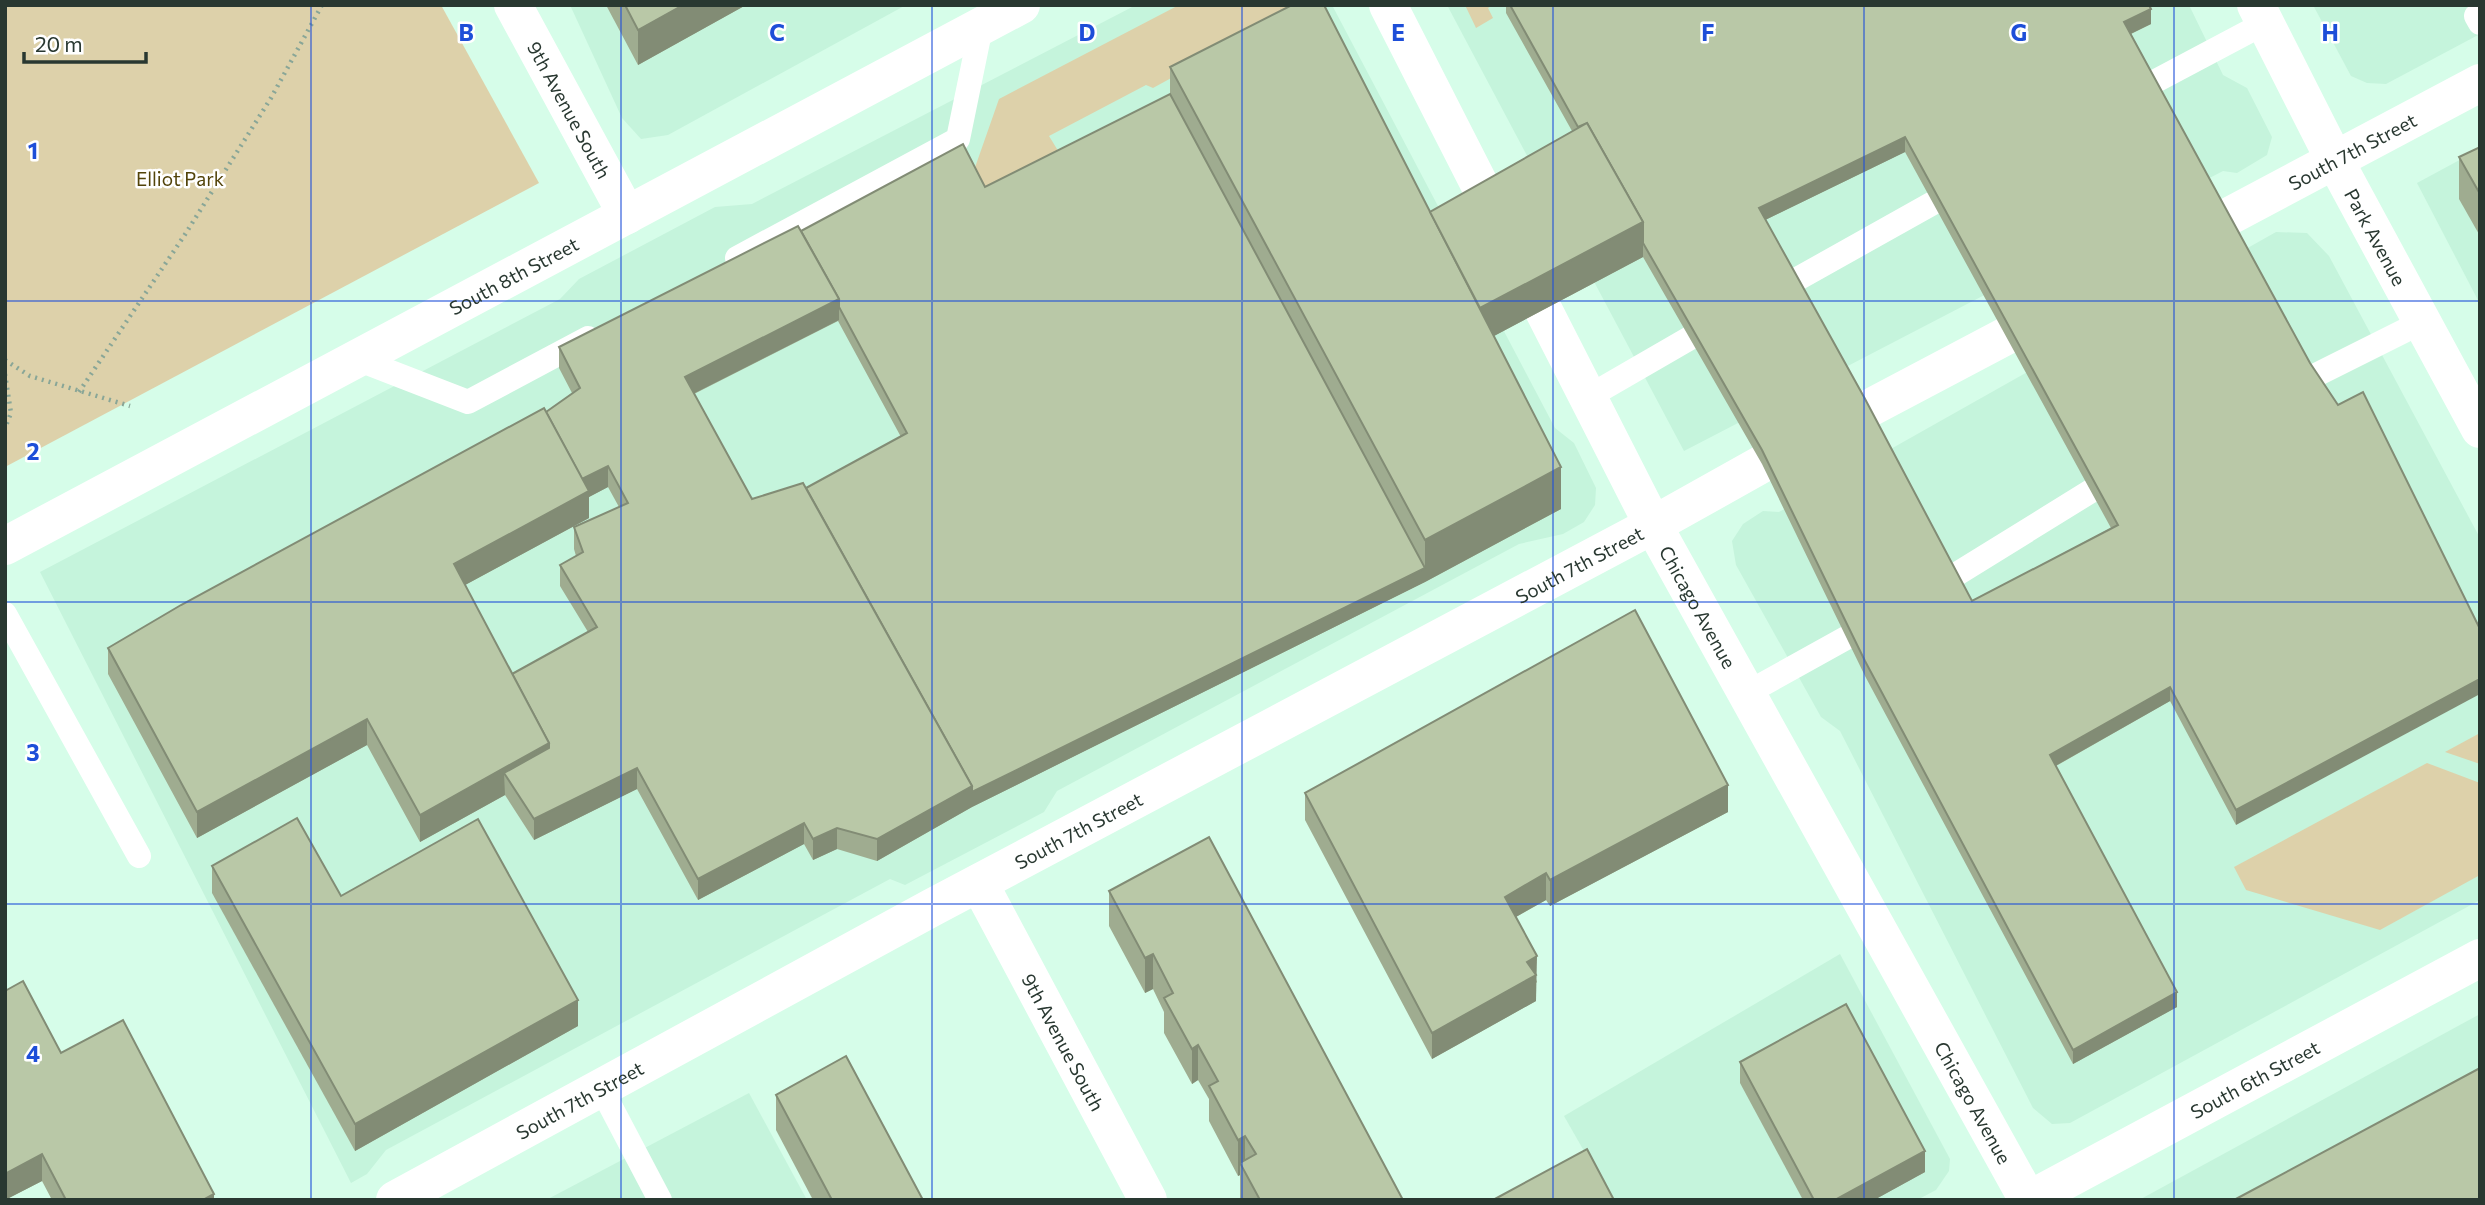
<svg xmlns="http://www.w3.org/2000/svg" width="2485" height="1205" viewBox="0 0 2485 1205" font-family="Commissioner,sans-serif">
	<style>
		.built { fill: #c5f4dc }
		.green { fill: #ddd1aa }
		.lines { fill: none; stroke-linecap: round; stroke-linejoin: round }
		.path { stroke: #89a697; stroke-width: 4.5; stroke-dasharray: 2 5; stroke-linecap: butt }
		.service { stroke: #fff; stroke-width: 24 }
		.minor { stroke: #fff; stroke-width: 38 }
		.tertiary { stroke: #fff; stroke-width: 38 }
		.secondary { stroke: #fff; stroke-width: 38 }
		.wall { fill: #9fac90; fill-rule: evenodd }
		.shaded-wall { fill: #828c75 }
		.building { fill: #b9c8a7; stroke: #828c75; stroke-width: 2; fill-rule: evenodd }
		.grid { fill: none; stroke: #1d4ed8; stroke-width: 2; stroke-opacity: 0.55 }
		.labels { text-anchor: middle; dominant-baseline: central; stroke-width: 5; stroke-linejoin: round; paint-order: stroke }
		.street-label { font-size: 19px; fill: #293831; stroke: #fff }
		.park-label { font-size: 19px; fill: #524309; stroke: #fff }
		.grid-label { font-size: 23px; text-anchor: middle; font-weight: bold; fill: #1d4ed8; stroke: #fff; stroke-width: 5; stroke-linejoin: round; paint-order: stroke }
	</style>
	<rect width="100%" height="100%" fill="#d6fde9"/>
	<g class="built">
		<path d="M570 5H906L668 135 641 139 622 118Z"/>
		<path d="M1136 5H1332L1555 428 1574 443 1596 488 1595 505 1584 522 1563 534 1519 544 1057 791 1044 812 905 885 890 879 386 1150 367 1174 351 1183 40 572 560 299 579 279 715 207 752 204Z"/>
		<path d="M1447 5H2189L2223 75 2247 88 2272 137 2267 155 2237 173 2223 171 1684 451Z"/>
		<path d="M2313 5H2480V34L2386 84 2367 83 2351 76Z"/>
		<path d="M2480 149V304L2417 183Z"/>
		<path d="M2276 232 2307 233 2329 256 2480 538V900L2070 1123 2052 1124 2033 1108 1840 731 1821 717 1736 565 1732 541 1743 524 1763 511 1779 512Z"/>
		<path d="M1840 954 1950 1159 1949 1171 1936 1190 1917 1200H1612L1564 1116Z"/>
		<path d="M2480 1014V1200H2139Z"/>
		<path d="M749 1093 807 1200H546Z"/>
	</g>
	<g class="green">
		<path d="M5 5H441L539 183 5 467Z"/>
		<path d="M1179 5H1295L1237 42 1153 88 1146 85 1049 136 1065 162 985 202 972 176 999 99Z"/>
		<path d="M1465 5H1493L1488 8 1493 18 1476 28Z"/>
		<path d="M2480 733V764L2445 752Z"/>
		<path d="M2427 763 2480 783V875L2380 930 2246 890 2234 867Z"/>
	</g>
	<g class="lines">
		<g class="path">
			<path d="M5 360 30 376 130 406"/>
			<path d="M5 374 11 413 5 428"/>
			<path d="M79 392 184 236 271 98 322 5"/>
		</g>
		<g class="service">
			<path d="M2476 16 2480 23"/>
			<path d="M2150 84 2265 23"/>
			<path d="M737 258 958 139 981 27"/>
			<path d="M1792 282 1933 203"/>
			<path d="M357 359 468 402 588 338"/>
			<path d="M2310 378 2422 322"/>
			<path d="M1588 397 1690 338"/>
			<path d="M1952 577 2091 491"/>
			<path d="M5 614 139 856"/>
			<path d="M1747 693 1846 638"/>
			<path d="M601 1088 660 1200"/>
		</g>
		<g class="minor">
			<path id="s1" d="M513 5 627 215"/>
			<path id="s2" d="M979 883 1148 1200"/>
		</g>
		<g class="tertiary">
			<path id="s3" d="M1388 5 1653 525 2028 1200"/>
			<path id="s4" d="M2256 5 2334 159 2480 429"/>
		</g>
		<g class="secondary">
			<path id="s5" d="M2224 219 2480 83"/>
			<path d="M1864 411 2006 336"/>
			<path id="s6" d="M5 546 1021 5"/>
			<path id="s7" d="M395 1200 933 907 1653 525 1762 464"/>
			<path id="s8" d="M2029 1200 2480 958"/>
		</g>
	</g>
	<g class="wall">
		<path d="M606 5H746L638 65Z"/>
		<path d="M1506 5H2149L2151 24 2131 34 2310 363 2236 825 2170 701 2056 766 2177 1007 2073 1064 1865 676 1762 464 1643 257 1494 336 1561 509 1425 582 972 807 877 861 837 849 813 860 804 844 698 900 637 789 534 840 505 795 420 842 367 745 197 838 108 674V648L546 412 572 393 559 368V347L801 231 985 187 1170 94V67L1430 212 1572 131 1506 13ZM1905 152 2111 528 1972 601 1765 220ZM838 321 901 437 806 488 752 499 694 394ZM608 487 619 507 574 527V549L576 556 560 565V586L588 632 512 674 465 585 589 518V497Z"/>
		<path d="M2480 147V236L2459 199V157Z"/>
		<path d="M1305 793 1728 812 1550 906 1546 900 1516 917 1537 982 1536 983V1001L1432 1059 1305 820Z"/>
		<path d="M212 866 341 896 578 1026 355 1151 212 893Z"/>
		<path d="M1109 891 1403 1200H1241L1240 1198V1175L1238 1176 1209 1121V1099L1198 1080 1192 1084 1164 1033V1012L1153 989 1145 993 1109 926Z"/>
		<path d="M61 1053 214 1200H52L42 1181 5 1200Z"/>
		<path d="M1740 1062 1925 1172 1874 1200H1803L1740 1083Z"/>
		<path d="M776 1095 923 1200H813L776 1130Z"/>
	</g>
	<g class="shaded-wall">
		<path d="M683 5H746L638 65V30Z"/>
		<path d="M2151 9V24L2124 37V22Z"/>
		<path d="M1905 137V152L1759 223V208Z"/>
		<path d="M1643 222V257L1477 345V310Z"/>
		<path d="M839 299V320L685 398V377Z"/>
		<path d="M608 466V487L589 497V518L454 591V564L580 480Z"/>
		<path d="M1561 467V509L1425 582V540Z"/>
		<path d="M1425 568V582L972 807 877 861V839L972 786Z"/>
		<path d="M2480 679V694L2236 825V810Z"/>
		<path d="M2170 687V701L2050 769V755Z"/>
		<path d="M367 719V745L197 838V812Z"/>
		<path d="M549 743V770L504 773 505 795 420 842V815Z"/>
		<path d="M637 768V789L534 840V819Z"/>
		<path d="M1728 785V812L1550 906V880Z"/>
		<path d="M804 823V844L698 900V879Z"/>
		<path d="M837 828V849L813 860V839Z"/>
		<path d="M1546 873V900L1505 923V897Z"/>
		<path d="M1153 954V989L1145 993V958Z"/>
		<path d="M1537 956 1536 1001 1432 1059V1033L1527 962Z"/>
		<path d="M2177 992V1007L2073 1064V1050Z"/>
		<path d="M578 1000V1026L355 1151V1124Z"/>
		<path d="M1198 1045V1080L1192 1084V1049Z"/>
		<path d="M1245 1136V1171L1240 1163V1175L1238 1176V1140Z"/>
		<path d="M1925 1151V1172L1874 1200H1835Z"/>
		<path d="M42 1154V1181L5 1200V1174Z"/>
		<path d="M214 1194V1200H203Z"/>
	</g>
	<g class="building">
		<path d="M625 5H683L638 30Z"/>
		<path d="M1292 5H1324L1561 467 1425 540 1170 67Z"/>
		<path d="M1510 5H2149L2151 9 2124 22 2310 363 2338 405 2363 392 2480 629V679L2236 810 2170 687 2050 755 2177 992 2073 1050 1865 661 1762 450 1643 243V222L1587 123 1578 127ZM1905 137 2118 525 1972 601 1864 397 1759 208Z"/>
		<path d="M1170 94 1425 568 972 792V786L806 488 907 433 839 307V299L801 231 963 144 985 187Z"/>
		<path d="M1587 123 1643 222 1480 308 1430 212Z"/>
		<path d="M2480 147V194L2459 157Z"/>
		<path d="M798 226 839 299 685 377 752 499 803 483 972 786 877 839 837 828 813 839 804 823 698 879 637 768 534 819 504 773 549 748V743L512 674 597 627 560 565 583 552 574 527 628 503 608 466 582 479 546 412 580 388 559 347Z"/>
		<path d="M544 408 589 491 454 564 549 743 420 815 367 719 197 812 108 648 181 605Z"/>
		<path d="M1635 610 1728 785 1550 880 1546 873 1505 897 1537 956 1527 962 1536 975 1432 1033 1305 793Z"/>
		<path d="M297 818 341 896 478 819 578 1000 355 1124 212 866Z"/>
		<path d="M1209 837 1403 1200H1260L1240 1163 1256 1154 1245 1136 1238 1140 1209 1086 1218 1081 1198 1045 1192 1049 1164 998 1173 993 1153 954 1145 958 1109 891Z"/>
		<path d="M23 981 61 1053 123 1020 214 1194 203 1200H66L42 1154 5 1174V991Z"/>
		<path d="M1846 1004 1925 1151 1835 1200H1814L1740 1062Z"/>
		<path d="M846 1056 923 1200H832L776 1095Z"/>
		<path d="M2480 1068V1200H2234Z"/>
		<path d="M1587 1149 1614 1200H1493Z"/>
	</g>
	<path class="grid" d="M311 5V1200M621 5V1200M932 5V1200M1242 5V1200M1553 5V1200M1864 5V1200M2174 5V1200M5 301H2480M5 602H2480M5 904H2480"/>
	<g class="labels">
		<g class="street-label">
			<text stroke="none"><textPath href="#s1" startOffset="119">9th Avenue South</textPath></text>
			<text stroke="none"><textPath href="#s5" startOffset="145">South 7th Street</textPath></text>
			<text stroke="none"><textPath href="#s4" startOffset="261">Park Avenue</textPath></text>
			<text stroke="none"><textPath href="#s6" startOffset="576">South 8th Street</textPath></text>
			<text stroke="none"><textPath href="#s7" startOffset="1344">South 7th Street</textPath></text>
			<text stroke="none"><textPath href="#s3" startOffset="677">Chicago Avenue</textPath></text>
			<text stroke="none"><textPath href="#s7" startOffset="777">South 7th Street</textPath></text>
			<text stroke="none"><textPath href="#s2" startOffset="180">9th Avenue South</textPath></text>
			<text stroke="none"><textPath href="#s8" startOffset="256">South 6th Street</textPath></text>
			<text stroke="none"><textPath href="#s7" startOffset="210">South 7th Street</textPath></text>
			<text stroke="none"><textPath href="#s3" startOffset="1244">Chicago Avenue</textPath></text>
		</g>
		<g class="park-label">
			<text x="180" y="178">Elliot Park</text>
		</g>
	</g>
	<g class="grid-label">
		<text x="466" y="41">B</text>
		<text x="777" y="41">C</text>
		<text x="1087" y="41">D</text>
		<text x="1398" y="41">E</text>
		<text x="1708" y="41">F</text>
		<text x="2019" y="41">G</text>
		<text x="2330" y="41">H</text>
		<text x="33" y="159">1</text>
		<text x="33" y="460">2</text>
		<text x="33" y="761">3</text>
		<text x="33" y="1062">4</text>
	</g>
	<rect width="2485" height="1205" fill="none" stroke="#293831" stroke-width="14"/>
	<path d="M24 52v10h122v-10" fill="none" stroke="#293831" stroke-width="3.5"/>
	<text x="35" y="52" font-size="21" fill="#293831" stroke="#ffffff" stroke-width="5" paint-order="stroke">20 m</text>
</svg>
